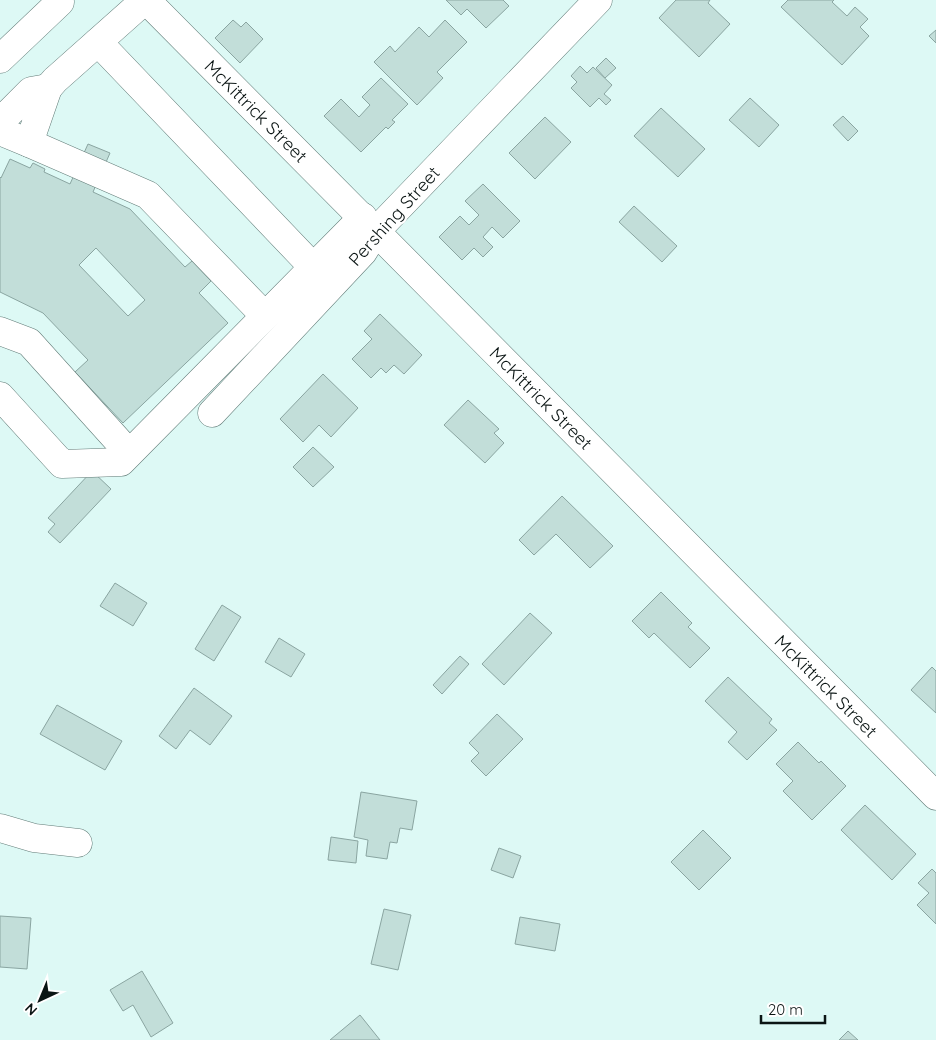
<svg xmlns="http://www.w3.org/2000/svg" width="936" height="1040" viewBox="0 0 936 1040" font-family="Quicksand,sans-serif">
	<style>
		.building { fill: #c2ded9; stroke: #8aa5a1; fill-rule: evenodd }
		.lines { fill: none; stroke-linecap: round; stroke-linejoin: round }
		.minor-casing { stroke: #627c78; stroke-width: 29 }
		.minor { stroke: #fff; stroke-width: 28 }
		.labels { text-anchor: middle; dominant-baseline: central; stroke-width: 4.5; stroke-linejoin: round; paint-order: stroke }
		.street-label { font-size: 18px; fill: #0b1514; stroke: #fff }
	</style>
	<rect width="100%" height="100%" fill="#ddf9f5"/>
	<g class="building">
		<path d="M446 0H503L509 6 486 28 467 9 461 15Z"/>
		<path d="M676 0H710L708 3 730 24 699 57 659 18Z"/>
		<path d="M788 0H834L832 2 847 16 855 7 868 19 860 27 869 36 842 65 781 7Z"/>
		<path d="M233 20 241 27 246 22 263 39 240 63 215 38Z"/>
		<path d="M445 20 467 42 437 72 443 78 417 105 374 62 390 46 395 52 419 27 429 37Z"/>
		<path d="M936 30V43L929 36Z"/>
		<path d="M606 58 616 68 605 78 596 68Z"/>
		<path d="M580 66 587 73 593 67 612 85 604 94 611 100 606 105 599 98 590 107 571 88 577 82 571 76Z"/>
		<path d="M381 78 408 104 392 120 395 122 388 129 386 127 361 152 324 116 341 99 359 117 370 105 362 97Z"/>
		<path d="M750 98 779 125 759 147 729 120Z"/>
		<path d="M661 108 705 149 678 177 634 136Z"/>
		<path d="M843 116 858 131 848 141 833 125Z"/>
		<path d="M545 117 571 142 535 179 509 153Z"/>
		<path d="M88 144 110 153 93 192 130 209 185 267 192 261 211 281 199 293 228 323 123 423 75 372 88 360 43 313 0 292V177L1 178 10 159 30 168 33 163 45 169 44 172 70 184ZM96 248 145 300 128 316 79 265Z"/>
		<path d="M483 184 520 221 503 238 492 227 483 237 493 247 483 257 474 248 462 260 439 237 460 216 469 225 479 215 465 201Z"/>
		<path d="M634 206 677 246 662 262 619 222Z"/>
		<path d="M380 314 422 355 404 374 394 365 386 373 381 368 371 378 352 359 372 339 364 331Z"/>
		<path d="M323 374 358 408 331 437 319 425 303 442 280 419Z"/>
		<path d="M468 400 499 429 494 433 504 443 485 463 444 425Z"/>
		<path d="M313 447 334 467 313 487 293 467Z"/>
		<path d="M92 471 111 489 60 543 48 532 55 524 48 518Z"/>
		<path d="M562 496 613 546 590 568 556 534 534 555 519 540Z"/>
		<path d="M115 583 147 603 133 626 100 606Z"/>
		<path d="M661 592 692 623 688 627 710 648 690 668 654 633 649 638 632 621Z"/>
		<path d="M222 605 241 617 214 661 195 649Z"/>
		<path d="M530 613 552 633 504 685 482 664Z"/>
		<path d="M279 638 305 654 291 677 265 662Z"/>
		<path d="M460 656 469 664 442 694 433 685Z"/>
		<path d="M932 667 936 671V713L911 690Z"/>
		<path d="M728 677 772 719 769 723 777 730 747 760 728 742 737 732 705 701Z"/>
		<path d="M194 688 232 716 210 745 190 730 176 749 159 736Z"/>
		<path d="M57 705 122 741 105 770 40 734Z"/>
		<path d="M497 714 523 739 486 776 471 761 479 753 469 743Z"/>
		<path d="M798 742 819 763 821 761 846 786 812 820 783 791 793 781 776 764Z"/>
		<path d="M361 792 417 801 412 830 400 828 397 843 390 842 387 859 366 856 368 840 354 837Z"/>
		<path d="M865 805 916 854 892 880 841 830Z"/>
		<path d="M703 830 731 858 699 890 671 862Z"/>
		<path d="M331 837 358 841 356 863 328 860Z"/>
		<path d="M499 848 521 856 513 878 491 870Z"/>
		<path d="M932 869 936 873V924L917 905 929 893 918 883Z"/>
		<path d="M384 909 411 915 398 970 371 964Z"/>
		<path d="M0 916 31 918 27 969 0 967Z"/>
		<path d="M520 917 560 924 555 951 515 944Z"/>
		<path d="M142 971 173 1023 151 1037 133 1005 123 1011 110 990Z"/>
		<path d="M360 1015 380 1040H330Z"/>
		<path d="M848 1031 858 1040H839Z"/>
	</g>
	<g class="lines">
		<defs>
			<g id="minor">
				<path d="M146 0 936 796"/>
				<path d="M98 42 313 267"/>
				<path d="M0 59 60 2 58 0"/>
				<path d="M48 88 55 80 145 0"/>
				<path d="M0 122 31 91 48 88 29 143"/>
				<path d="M0 131 29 143 148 195 265 316"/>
				<path d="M0 331 29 342 129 453"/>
				<path d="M0 396 62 464 121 462 363 217"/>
				<path d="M212 413 363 252 376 231 598 0"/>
				<path d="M0 828 34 838 78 843"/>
			</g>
		</defs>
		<use href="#minor" class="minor-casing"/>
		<use href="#minor" class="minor"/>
	</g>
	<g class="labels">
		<g class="street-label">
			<text transform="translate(256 111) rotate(45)">McKittrick Street</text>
			<text transform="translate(394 216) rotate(-48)">Pershing Street</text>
			<text transform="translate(541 398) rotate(45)">McKittrick Street</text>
			<text transform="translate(826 686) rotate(45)">McKittrick Street</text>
		</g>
	</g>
	<g transform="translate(40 1000) rotate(224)" stroke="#ffffff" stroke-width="4" paint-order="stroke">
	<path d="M0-4L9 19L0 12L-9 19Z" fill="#0b1514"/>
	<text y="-8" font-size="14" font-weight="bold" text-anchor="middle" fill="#0b1514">N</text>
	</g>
	<path d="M761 1015v8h64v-8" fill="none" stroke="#0b1514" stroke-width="2.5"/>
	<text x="768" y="1015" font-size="15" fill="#0b1514" stroke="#ffffff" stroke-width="4" paint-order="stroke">20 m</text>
</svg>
